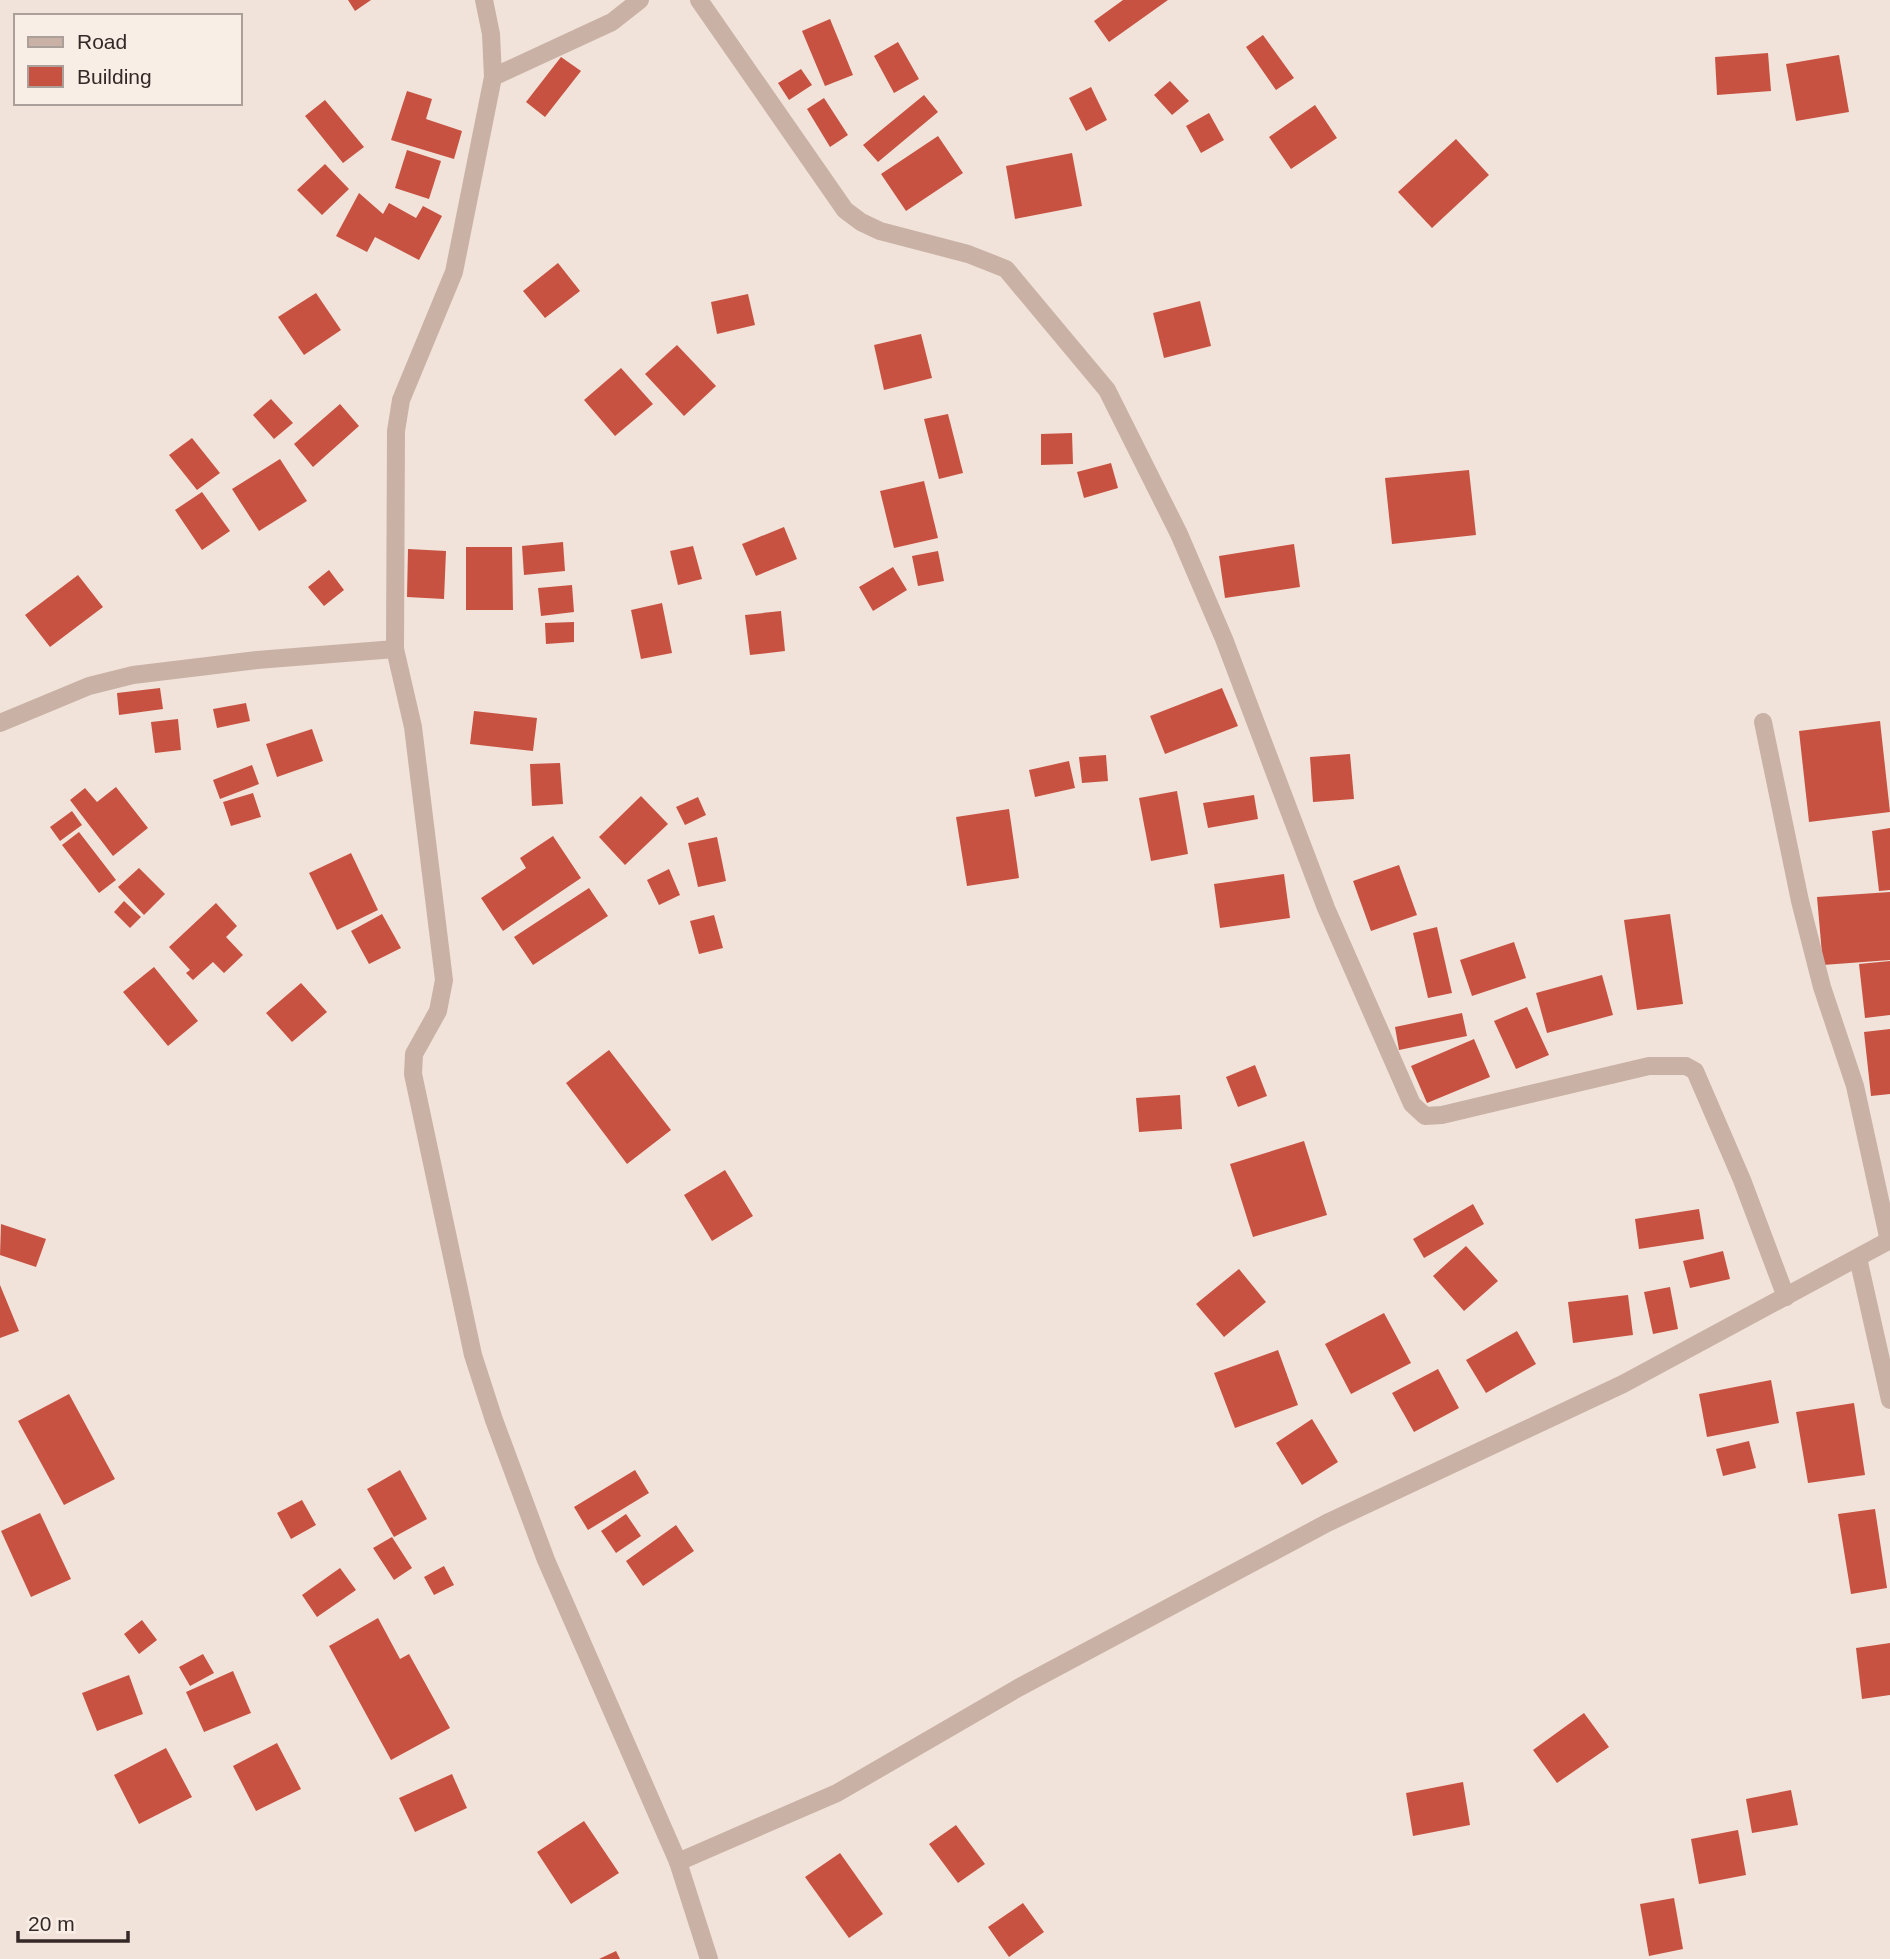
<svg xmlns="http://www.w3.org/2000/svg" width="1890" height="1959" viewBox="0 0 1890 1959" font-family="Arial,sans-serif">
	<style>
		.building { fill: #c75242 }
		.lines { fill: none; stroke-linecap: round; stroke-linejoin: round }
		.minor { stroke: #c9b1a5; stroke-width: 18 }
	</style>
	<rect width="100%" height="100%" fill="#f1e3d9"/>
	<g class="building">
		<path d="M348 0H371L355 11Z"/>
		<path d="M1123 0H1168L1109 42 1094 21Z"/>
		<path d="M830 19 853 75 825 86 802 31Z"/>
		<path d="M1263 35 1294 78 1276 90 1246 47Z"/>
		<path d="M898 42 919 79 894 93 874 56Z"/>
		<path d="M1768 53 1771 91 1717 95 1715 57Z"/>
		<path d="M1839 55 1849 112 1796 121 1786 64Z"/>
		<path d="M561 57 581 71 545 117 526 102Z"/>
		<path d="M801 69 812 85 789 100 778 83Z"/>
		<path d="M1170 81 1189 101 1172 115 1154 95Z"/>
		<path d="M1091 87 1107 120 1086 131 1069 98Z"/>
		<path d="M407 91 432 99 426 119 462 131 454 159 391 140Z"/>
		<path d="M924 95 938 112 878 162 863 145Z"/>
		<path d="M824 98 848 135 830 147 807 109Z"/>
		<path d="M325 100 364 147 343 163 305 116Z"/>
		<path d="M1315 105 1337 138 1291 169 1269 137Z"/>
		<path d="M1209 113 1224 140 1201 153 1186 126Z"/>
		<path d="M938 136 963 173 906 211 881 174Z"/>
		<path d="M1456 139 1489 175 1432 228 1398 192Z"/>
		<path d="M407 150 441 161 429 199 395 188Z"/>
		<path d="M1072 153 1082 206 1015 219 1006 166Z"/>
		<path d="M325 164 349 189 322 215 297 190Z"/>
		<path d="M359 193 383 214 389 203 416 218 423 206 442 216 419 260 375 237 367 252 336 236Z"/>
		<path d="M558 263 580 291 545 318 523 291Z"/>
		<path d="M316 293 341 330 304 355 278 317Z"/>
		<path d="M748 294 755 325 717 334 711 302Z"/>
		<path d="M1200 301 1211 346 1164 358 1153 313Z"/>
		<path d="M921 334 932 378 884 390 874 345Z"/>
		<path d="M677 345 716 386 684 416 645 374Z"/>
		<path d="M621 368 653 404 615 436 584 400Z"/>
		<path d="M271 399 293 423 274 439 253 415Z"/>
		<path d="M340 404 359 426 313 467 294 444Z"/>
		<path d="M948 414 963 473 939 479 924 419Z"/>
		<path d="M1072 433 1073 464 1041 465V434Z"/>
		<path d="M192 438 220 473 197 490 169 455Z"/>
		<path d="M280 459 307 501 259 531 232 489Z"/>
		<path d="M1111 463 1118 488 1084 498 1077 472Z"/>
		<path d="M1469 470 1476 535 1392 544 1385 478Z"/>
		<path d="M924 481 938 538 894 548 880 491Z"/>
		<path d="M202 492 230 531 202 550 175 510Z"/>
		<path d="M784 527 797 559 756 576 742 544Z"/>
		<path d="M563 542 565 571 524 575 522 546Z"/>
		<path d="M1294 544 1300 587 1225 598 1219 556Z"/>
		<path d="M693 546 702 579 678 585 670 551Z"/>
		<path d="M466 547H512L513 610H466Z"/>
		<path d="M408 549 446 551 444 599 407 597Z"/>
		<path d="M938 551 944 581 918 586 912 556Z"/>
		<path d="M893 567 907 590 873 611 859 587Z"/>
		<path d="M329 570 344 590 324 606 308 587Z"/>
		<path d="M78 575 103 607 50 647 25 615Z"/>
		<path d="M572 585 574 612 541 616 538 588Z"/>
		<path d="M662 603 672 653 641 659 631 610Z"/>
		<path d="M781 611 785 651 750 655 745 615Z"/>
		<path d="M574 622V642L546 644 545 623Z"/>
		<path d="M160 688 163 709 119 715 117 693Z"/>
		<path d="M1222 688 1238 726 1165 754 1150 716Z"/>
		<path d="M246 703 250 721 217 728 213 709Z"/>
		<path d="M474 711 537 718 533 751 470 744Z"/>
		<path d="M178 719 181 750 155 753 151 722Z"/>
		<path d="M1880 721 1890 812 1809 822 1799 731Z"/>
		<path d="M312 729 323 761 277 777 266 744Z"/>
		<path d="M1350 754 1354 799 1313 802 1310 757Z"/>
		<path d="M1106 755 1108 781 1082 783 1079 757Z"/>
		<path d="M1069 761 1075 788 1035 797 1029 770Z"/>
		<path d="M560 763 563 804 532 806 530 764Z"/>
		<path d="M252 765 259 784 220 799 213 780Z"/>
		<path d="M116 787 148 828 113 856 70 800 85 788 97 802Z"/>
		<path d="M1177 791 1188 854 1151 861 1139 798Z"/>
		<path d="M253 793 261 817 231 826 223 802Z"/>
		<path d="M1254 795 1258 819 1208 828 1203 803Z"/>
		<path d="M641 796 668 824 625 865 599 837Z"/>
		<path d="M698 797 706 815 685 825 676 807Z"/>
		<path d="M1009 809 1019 878 967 886 956 817Z"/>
		<path d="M72 811 82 825 60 841 50 827Z"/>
		<path d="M1890 828V890L1879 891 1872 831Z"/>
		<path d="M79 832 116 880 99 893 62 845Z"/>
		<path d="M553 836 581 878 503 931 481 898 526 868 520 858Z"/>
		<path d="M717 837 726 881 698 887 688 843Z"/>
		<path d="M351 853 378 910 337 930 309 873Z"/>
		<path d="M1399 865 1417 915 1371 931 1353 881Z"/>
		<path d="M139 868 165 894 144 915 118 887Z"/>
		<path d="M669 869 680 895 659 905 647 880Z"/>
		<path d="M1284 874 1290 918 1220 928 1214 884Z"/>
		<path d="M589 888 608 916 533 965 514 937Z"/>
		<path d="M1890 892V960L1823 965 1817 897Z"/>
		<path d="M124 901 141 917 130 928 114 912Z"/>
		<path d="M216 903 237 926 226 937 243 955 224 973 213 962 193 980 186 973 190 970 169 947Z"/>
		<path d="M382 914 401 948 369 964 351 931Z"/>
		<path d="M1670 914 1683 1004 1637 1010 1624 920Z"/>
		<path d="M714 915 723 948 699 954 690 921Z"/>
		<path d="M1437 927 1452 993 1428 998 1413 933Z"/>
		<path d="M1514 942 1526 978 1472 996 1460 960Z"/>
		<path d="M1890 961V1015L1865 1018 1859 964Z"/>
		<path d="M154 967 198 1021 168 1046 123 992Z"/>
		<path d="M1602 975 1613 1015 1547 1033 1536 993Z"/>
		<path d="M301 983 327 1012 292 1042 266 1013Z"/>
		<path d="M1527 1007 1549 1055 1516 1069 1494 1021Z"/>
		<path d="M1462 1013 1467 1036 1399 1050 1395 1027Z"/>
		<path d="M1890 1029V1094L1871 1096 1864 1032Z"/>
		<path d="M1474 1039 1490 1077 1427 1103 1411 1066Z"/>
		<path d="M609 1050 671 1130 627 1164 566 1083Z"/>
		<path d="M1255 1065 1267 1096 1238 1107 1226 1077Z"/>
		<path d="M1180 1095 1182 1129 1139 1132 1136 1098Z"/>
		<path d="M1304 1141 1327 1215 1253 1237 1230 1164Z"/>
		<path d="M725 1170 753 1216 712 1241 684 1195Z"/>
		<path d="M1473 1204 1484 1224 1424 1258 1413 1239Z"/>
		<path d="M1699 1209 1704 1239 1639 1249 1635 1219Z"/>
		<path d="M1 1224 46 1239 36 1267 0 1255Z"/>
		<path d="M1466 1246 1498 1281 1464 1311 1433 1276Z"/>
		<path d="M1723 1251 1730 1279 1690 1288 1683 1261Z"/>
		<path d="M1239 1269 1266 1302 1224 1337 1196 1304Z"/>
		<path d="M0 1285 19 1331 0 1338Z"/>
		<path d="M1670 1287 1678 1329 1653 1334 1644 1292Z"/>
		<path d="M1628 1295 1633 1335 1573 1343 1568 1302Z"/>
		<path d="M1384 1313 1411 1363 1351 1394 1325 1344Z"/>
		<path d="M1517 1331 1536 1364 1486 1393 1466 1360Z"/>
		<path d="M1278 1350 1298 1405 1235 1428 1214 1373Z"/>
		<path d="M1438 1369 1459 1408 1414 1432 1392 1393Z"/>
		<path d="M1771 1380 1779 1423 1707 1437 1699 1394Z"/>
		<path d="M69 1394 115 1479 64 1505 18 1421Z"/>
		<path d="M1854 1403 1865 1475 1808 1483 1796 1412Z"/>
		<path d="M1312 1419 1338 1462 1302 1485 1276 1443Z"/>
		<path d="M1749 1441 1756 1468 1723 1476 1716 1449Z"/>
		<path d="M400 1470 427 1519 394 1537 367 1489Z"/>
		<path d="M635 1470 649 1493 588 1530 574 1507Z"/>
		<path d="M302 1500 316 1525 291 1539 277 1513Z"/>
		<path d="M1875 1509 1887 1588 1851 1594 1838 1514Z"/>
		<path d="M40 1513 71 1579 31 1597 1 1531Z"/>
		<path d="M626 1514 641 1536 616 1553 601 1531Z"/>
		<path d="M676 1525 694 1551 643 1586 626 1561Z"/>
		<path d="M392 1537 412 1568 394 1580 373 1548Z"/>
		<path d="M444 1566 454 1585 434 1595 424 1577Z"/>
		<path d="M340 1568 356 1590 317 1617 302 1595Z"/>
		<path d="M378 1618 400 1659 409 1654 450 1728 391 1760 329 1646Z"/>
		<path d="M142 1620 157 1640 139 1654 124 1634Z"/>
		<path d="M1890 1643V1695L1862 1699 1856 1648Z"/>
		<path d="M203 1654 214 1673 190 1686 179 1667Z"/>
		<path d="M233 1671 251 1713 204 1732 186 1692Z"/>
		<path d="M129 1675 143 1714 97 1731 82 1693Z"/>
		<path d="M1584 1713 1609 1747 1557 1783 1533 1750Z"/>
		<path d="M277 1743 301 1789 256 1811 233 1766Z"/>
		<path d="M166 1748 192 1797 139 1824 114 1775Z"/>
		<path d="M452 1774 467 1808 415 1832 399 1798Z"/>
		<path d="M1463 1782 1470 1825 1413 1836 1406 1793Z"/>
		<path d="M1791 1790 1798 1825 1752 1833 1746 1799Z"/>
		<path d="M584 1821 619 1873 571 1904 537 1852Z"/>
		<path d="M956 1825 985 1864 958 1883 929 1844Z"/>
		<path d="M1738 1830 1746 1875 1699 1884 1691 1839Z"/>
		<path d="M840 1853 883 1914 849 1938 805 1877Z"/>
		<path d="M1674 1898 1683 1949 1649 1956 1640 1904Z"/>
		<path d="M1023 1903 1044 1932 1009 1957 988 1927Z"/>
		<path d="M616 1951 620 1959H599Z"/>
	</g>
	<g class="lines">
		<g class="minor">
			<path d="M484 0 491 34 493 77 454 272 401 400 396 431 395 649 413 727 444 980 438 1011 414 1054 413 1074 473 1355 494 1420 546 1560 678 1862 709 1959"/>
			<path d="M699 0 845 210 861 222 880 231 968 254 1006 269 1107 390 1179 534 1224 639 1326 908 1412 1104 1425 1116 1442 1115 1649 1066H1686L1695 1071 1742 1180 1786 1297"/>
			<path d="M493 77 612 22 640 0"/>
			<path d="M1763 722 1800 901 1822 987 1855 1086 1889 1241"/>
			<path d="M0 723 89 686 133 675 257 660 395 649"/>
			<path d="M1858 1258 1890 1400"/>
			<path d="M678 1862 837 1793 1018 1688 1327 1523 1623 1384 1890 1240"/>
		</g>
	</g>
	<rect x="14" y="14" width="228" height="91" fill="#f9eee6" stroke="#ab9f9a" stroke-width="2"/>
	<rect x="28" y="37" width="35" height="10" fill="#c9b1a5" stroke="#ab9f9a" stroke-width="2"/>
	<text x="77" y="49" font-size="21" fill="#352927">Road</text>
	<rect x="28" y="66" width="35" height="21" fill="#c75242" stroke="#ab9f9a" stroke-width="2"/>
	<text x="77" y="84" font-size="21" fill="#352927">Building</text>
	<path d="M18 1931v10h110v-10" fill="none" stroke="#352927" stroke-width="3.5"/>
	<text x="28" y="1931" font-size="21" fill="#352927" stroke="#f9eee6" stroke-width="5" paint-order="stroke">20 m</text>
</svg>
